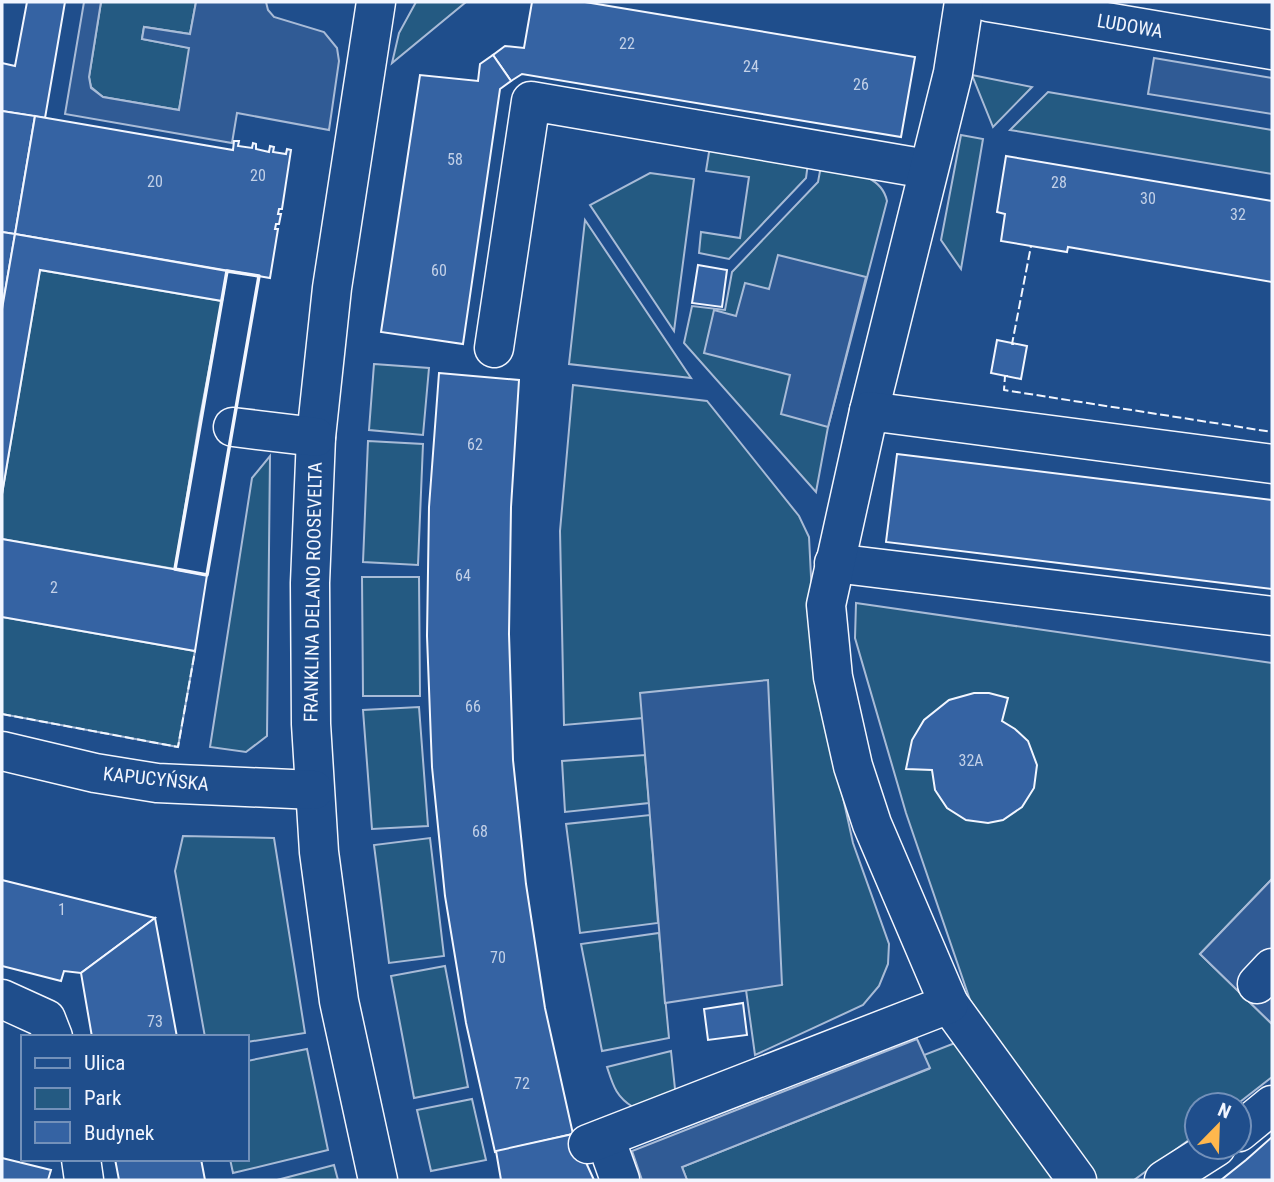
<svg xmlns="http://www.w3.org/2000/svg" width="1274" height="1182" viewBox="0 0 1274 1182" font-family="'Roboto Condensed',sans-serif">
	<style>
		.green { fill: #245a82; stroke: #a8bbd7; stroke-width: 2 }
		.parking { fill: #305b95; stroke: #a8bbd7; stroke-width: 2 }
		.building { fill: #3563a3; stroke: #f2f6ff; stroke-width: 2 }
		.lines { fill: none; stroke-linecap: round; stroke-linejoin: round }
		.minor-casing { stroke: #f2f6ff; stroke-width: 41 }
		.minor { stroke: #1f4e8c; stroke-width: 38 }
		.fence { stroke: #f2f6ff; stroke-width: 2; stroke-dasharray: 9 3.5; stroke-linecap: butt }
		.wall { stroke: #f2f6ff; stroke-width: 3.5 }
		.labels { text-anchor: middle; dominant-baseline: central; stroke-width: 5; stroke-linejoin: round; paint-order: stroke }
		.number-label { font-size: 16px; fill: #c3d1e8 }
		.street-label { font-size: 19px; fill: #f2f6ff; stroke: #1f4e8c }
	</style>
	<rect width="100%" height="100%" fill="#1f4e8c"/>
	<g class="green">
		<path d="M101 2H196L190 34 144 27 142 39 190 48 179 110 103 97 91 87 89 77Z"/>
		<path d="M416 2H466L392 63 399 33Z"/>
		<path d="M972 75 1032 87 993 127Z"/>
		<path d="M1048 92 1272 130V174L1010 130Z"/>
		<path d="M961 135 983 139 961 269 941 240Z"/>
		<path d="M710 146 808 163 806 178 729 259 699 253 701 232 740 238 749 177 706 171Z"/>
		<path d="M821 166C845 172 881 172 887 201L828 427 816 492 684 343 692 306 725 310 732 272 818 182Z"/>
		<path d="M650 173 694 179 674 331 590 205Z"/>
		<path d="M585 220 691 378 569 364Z"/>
		<path d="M40 270 222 301 200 417 175 569 2 539V494Z"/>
		<path d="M374 364 429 368 423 435 369 430Z"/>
		<path d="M573 385 707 401 799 516 809 537 816 675 853 843 889 944 888 964 879 986 863 1005 755 1055 746 990 782 984 641 694 643 718 564 725 560 531Z"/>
		<path d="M368 441 423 444 418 565 363 562Z"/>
		<path d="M270 456 267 736 246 752 210 747 252 478Z"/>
		<path d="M362 577H419L420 696H363Z"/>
		<path d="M856 603 1272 663V879L1200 954 1272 1024V1077L1236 1105H1197V1134L1134 1180H1095L1076 1160 970 1000 906 813 855 638Z"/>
		<path d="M2 617 195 651 178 747 2 714Z"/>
		<path d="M419 707 428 826 372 829 363 710Z"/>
		<path d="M645 755 649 803 565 812 562 761Z"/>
		<path d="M650 815 658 923 580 933 566 824Z"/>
		<path d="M183 836 274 838 305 1033 247 1042V1037H205L175 871Z"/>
		<path d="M430 838 444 956 389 963 374 845Z"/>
		<path d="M659 933 669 1038 602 1051 581 944Z"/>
		<path d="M445 966 468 1087 414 1098 391 976Z"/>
		<path d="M955 1043 1054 1180H687L682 1167 929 1069 924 1055Z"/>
		<path d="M307 1049 328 1150 233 1173 230 1159H247V1061Z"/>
		<path d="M671 1051 675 1089 673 1096 633 1107C616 1097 613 1085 607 1067Z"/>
		<path d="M472 1099 486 1160 431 1171 417 1110Z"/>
		<path d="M334 1165 338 1180H277Z"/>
	</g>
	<g class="parking">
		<path d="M84 2H101L89 77 91 88 103 97 179 110 189 48 142 39 144 27 190 34 196 2H266L268 10 274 17 324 32 337 48 339 61 329 130 237 113 232 143 65 114Z"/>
		<path d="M1154 58 1272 78V114L1148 94Z"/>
		<path d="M778 255 866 277 828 427 781 414 790 375 704 353 714 310 736 316 745 283 769 289Z"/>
		<path d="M768 680 782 985 665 1003 640 693Z"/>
		<path d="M1272 879V1024L1200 954Z"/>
		<path d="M917 1039 930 1068 682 1167 687 1180H642L632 1151Z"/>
	</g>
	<g class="building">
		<path d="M27 2H65L45 118 2 111V63L15 66Z"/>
		<path d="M532 2H585L915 57 901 137 522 74 511 81 493 55 505 46 524 48Z"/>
		<path d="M493 55 511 81 500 89 463 344 381 332 420 75 478 81 480 64Z"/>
		<path d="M2 111 35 116 15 234 2 232Z"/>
		<path d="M35 116 233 150 234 141H239L238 146 252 148 253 143 256 144V149L269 152 270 146 274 147 273 152 286 154 287 149 291 150 282 209H279L278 214H281L279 224H276L275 229H278L270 278 15 234Z"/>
		<path d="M1006 156 1272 201V282L1068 247 1067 252 1001 241 1005 214 997 212Z"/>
		<path d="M2 232 15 234 2 309Z"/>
		<path d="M15 234 227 271 222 301 40 270 2 494V309Z"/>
		<path d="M698 265 727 270 722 307 692 303Z"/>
		<path d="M997 340 1027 346 1021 379 991 373Z"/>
		<path d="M439 373 519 380 511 507 509 634 513 760 526 884 545 1008 573 1134 495 1152 466 1023 445 896 432 767 427 636 429 507Z"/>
		<path d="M897 454 1272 500V589L886 542Z"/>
		<path d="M2 539 207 575 195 651 2 617Z"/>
		<path d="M974 693H989L1008 698 1002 721 1015 729 1028 741 1037 765 1034 788 1022 807 1003 820 988 823 966 820 947 808 935 790 932 770 906 769 912 740 924 720 949 700Z"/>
		<path d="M2 880 155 918 81 973 64 971 61 981 2 966Z"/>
		<path d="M155 918 177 1037H92L81 973Z"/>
		<path d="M743 1003 747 1035 708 1040 704 1009Z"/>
		<path d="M573 1134 594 1180H501L496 1151Z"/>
		<path d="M1272 1137V1180H1221L1246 1160Z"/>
		<path d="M2 1158 51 1170 48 1180H2Z"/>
		<path d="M115 1159H201L205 1180H119Z"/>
	</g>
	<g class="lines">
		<defs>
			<g id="minor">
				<path d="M376 2 332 288 316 437 310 583 311 724 319 852 339 1001 378 1180"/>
				<path d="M988 2 1272 50"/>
				<path d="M494 348 531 101 927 169"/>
				<path d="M869 411 953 73 964 2"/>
				<path d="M233 427 316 437"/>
				<path d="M834 563 1272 616"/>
				<path d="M2 751 95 773 157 783 314 790"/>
				<path d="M1257 984 1272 968"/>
				<path d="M2 999 46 1019 53 1037"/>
				<path d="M949 1004 1077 1180"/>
				<path d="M1239 1132 1272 1105"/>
				<path d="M605 1138 620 1180"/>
				<path d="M588 1144 949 1004 872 824 853 766 833 677 826 605 869 411 1272 464"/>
				<path d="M81 1159 84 1180"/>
				<path d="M1164 1180 1216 1147"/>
			</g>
		</defs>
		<use href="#minor" class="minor-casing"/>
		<use href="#minor" class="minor"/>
		<g class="fence">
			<path d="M1014 344H1012L1031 246"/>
			<path d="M1008 376H1005L1004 390 1272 432"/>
			<path d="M2 714 178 747 195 651"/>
		</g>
		<path class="wall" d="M227 271 259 276 207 575 175 569Z"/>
	</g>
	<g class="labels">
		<g class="number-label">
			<text x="627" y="43">22</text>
			<text x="751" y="66">24</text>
			<text x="861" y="84">26</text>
			<text x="455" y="159">58</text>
			<text x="258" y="175">20</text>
			<text x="155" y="181">20</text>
			<text x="1059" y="182">28</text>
			<text x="1148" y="198">30</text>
			<text x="1238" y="214">32</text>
			<text x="439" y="270">60</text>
			<text x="475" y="444">62</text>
			<text x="463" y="575">64</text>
			<text x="54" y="587">2</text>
			<text x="473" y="706">66</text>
			<text x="971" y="760">32A</text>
			<text x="480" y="831">68</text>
			<text x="62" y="909">1</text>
			<text x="498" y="957">70</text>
			<text x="155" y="1021">73</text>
			<text x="522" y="1083">72</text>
		</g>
		<g class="street-label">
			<text transform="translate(1130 26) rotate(10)">LUDOWA</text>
			<text transform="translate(313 592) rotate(-89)">FRANKLINA DELANO ROOSEVELTA</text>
			<text transform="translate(156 779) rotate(6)">KAPUCYŃSKA</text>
		</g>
	</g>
	<rect width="1274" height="1182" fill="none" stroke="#f2f6ff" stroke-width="7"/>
	<rect x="21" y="1035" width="228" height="126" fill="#1f4e8c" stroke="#7391ba" stroke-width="2"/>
	<rect x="35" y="1058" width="35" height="10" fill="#1f4e8c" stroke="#7391ba" stroke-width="2"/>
	<text x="84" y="1070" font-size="21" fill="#f2f6ff">Ulica</text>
	<rect x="35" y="1088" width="35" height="21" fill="#245a82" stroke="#7391ba" stroke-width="2"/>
	<text x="84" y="1105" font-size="21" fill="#f2f6ff">Park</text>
	<rect x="35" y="1122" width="35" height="21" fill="#3563a3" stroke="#7391ba" stroke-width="2"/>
	<text x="84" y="1140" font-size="21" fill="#f2f6ff">Budynek</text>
	<g transform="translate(1218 1126) rotate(23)"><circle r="33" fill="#1f4e8c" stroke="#7391ba" stroke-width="2"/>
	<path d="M0-5L12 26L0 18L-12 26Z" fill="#ffb74d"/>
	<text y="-10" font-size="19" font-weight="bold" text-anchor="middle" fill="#f2f6ff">N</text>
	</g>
</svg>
